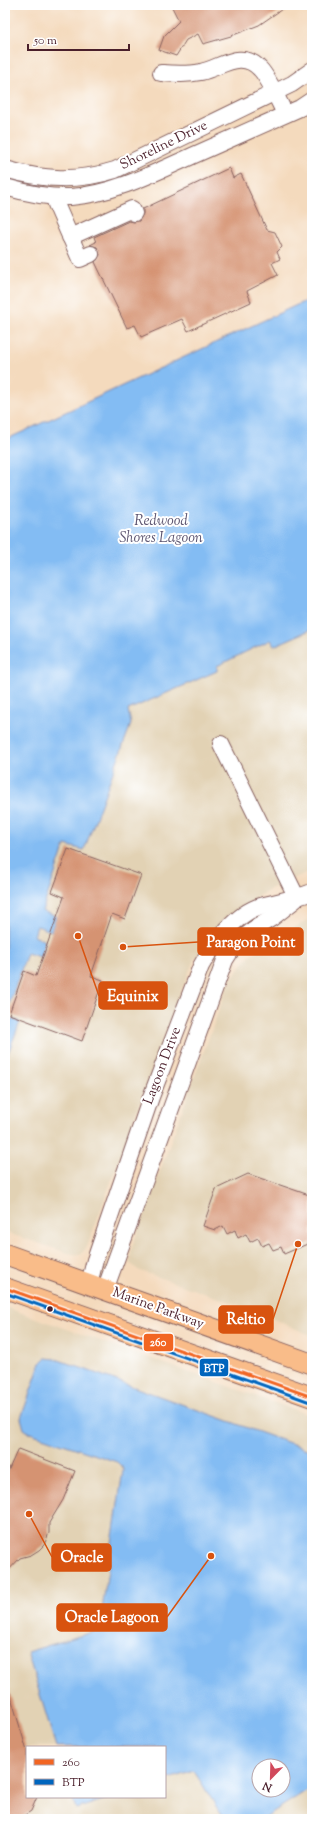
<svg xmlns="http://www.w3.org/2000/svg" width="317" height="1824" viewBox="0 0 317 1824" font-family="'Sorts Mill Goudy',serif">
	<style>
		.built { fill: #e2d2b4; fill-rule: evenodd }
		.water { fill: #83bcf3; stroke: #666e8f; fill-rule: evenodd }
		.building { fill: #d59372 }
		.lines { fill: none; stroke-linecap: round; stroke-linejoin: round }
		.minor-casing { stroke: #86605e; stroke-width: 18 }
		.major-casing { stroke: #86605e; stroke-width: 22 }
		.minor { stroke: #fff; stroke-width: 16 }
		.major { stroke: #f9bc89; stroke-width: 20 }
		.bus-1-casing { stroke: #fff; stroke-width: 6 }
		.bus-2-casing { stroke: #fff; stroke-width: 6 }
		.bus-1 { stroke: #f26522; stroke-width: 3 }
		.bus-2 { stroke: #0065bd; stroke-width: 3 }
		.bus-dot { fill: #4a1f2b; stroke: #fff; stroke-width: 1.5 }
		.labels { text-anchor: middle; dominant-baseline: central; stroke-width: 4; stroke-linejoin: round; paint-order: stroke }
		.street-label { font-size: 14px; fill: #4a1f2b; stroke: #fff }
		.water-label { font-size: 15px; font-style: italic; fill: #5e5671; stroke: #fff }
		.leader { fill: none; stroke: #d8530f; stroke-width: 1.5 }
		.callout-dot { fill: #d8530f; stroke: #fff; stroke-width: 1.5 }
		.callout { fill: #d8530f; stroke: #d8530f; stroke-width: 1.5 }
		.callout-label { font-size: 15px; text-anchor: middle; font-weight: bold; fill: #fff }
		.line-badge { stroke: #fff; stroke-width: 1.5 }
		.badge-label { font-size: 11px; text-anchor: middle; font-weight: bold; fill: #fff }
	</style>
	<rect width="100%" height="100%" fill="#fff"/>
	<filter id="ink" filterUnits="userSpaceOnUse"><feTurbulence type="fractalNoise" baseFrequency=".025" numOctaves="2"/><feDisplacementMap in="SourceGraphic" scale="8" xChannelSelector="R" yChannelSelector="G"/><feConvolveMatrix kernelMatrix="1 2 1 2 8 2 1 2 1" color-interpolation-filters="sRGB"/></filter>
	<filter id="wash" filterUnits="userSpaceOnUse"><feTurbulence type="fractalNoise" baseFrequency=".012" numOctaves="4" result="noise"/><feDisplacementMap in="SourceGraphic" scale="16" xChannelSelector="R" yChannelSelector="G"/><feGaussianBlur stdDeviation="0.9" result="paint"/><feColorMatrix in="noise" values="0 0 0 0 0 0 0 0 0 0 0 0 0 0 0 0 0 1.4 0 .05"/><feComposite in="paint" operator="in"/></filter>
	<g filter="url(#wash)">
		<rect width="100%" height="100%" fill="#f4dabd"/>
		<g class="built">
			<path d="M312 629V870L268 890 225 918 210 937 194 960 179 996 87 1247 80 1255 68 1253 5 1232V1061L20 1022 5 1016 27 953 40 957 34 936 37 926 56 916 42 912 65 845 84 850 128 710 217 671V666L271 640 274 646Z"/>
			<path d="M312 917V1336L253 1310 138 1270 130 1263 131 1250 230 980 249 956Z"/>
			<path d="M5 1307 312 1416V1819H5ZM27 1747H165V1797H27ZM259 1766H283V1790H259Z"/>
		</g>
		<g class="water">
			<path d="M312 298V629L274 646 270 640 217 666V671L128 710 131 724 84 850 65 845 42 911 56 916 51 931 37 926 34 936 45 941 40 957 27 953 5 1016V440Z"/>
			<path d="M5 1016 20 1022 5 1061Z"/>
			<path d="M45 1358 56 1359 312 1451V1787L262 1819H224L194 1771 165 1780V1747H56L27 1652 99 1630 123 1470 122 1467 117 1462 30 1433 24 1429 21 1418 41 1362ZM259 1766H283V1790H259Z"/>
			<path d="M72 1797H112L76 1809Z"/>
		</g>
		<g id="blocks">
			<g class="building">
				<path d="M171 5H288L259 25 231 36 203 44 198 34 186 40 176 56 159 50 164 36 179 21Z"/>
				<path d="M229 168 233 178 241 174 267 230 275 232 282 247 277 252 280 259 272 263 278 275 247 291 251 302 188 331 182 319 141 337 135 325 127 328 95 262 100 255 97 247 90 245 96 242 94 237 129 221 134 222 139 221 143 214V209Z"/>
				<path d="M68 849 141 875 125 919 112 914 91 976 103 980 82 1041 9 1014 24 971 36 976 64 897 52 892Z"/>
				<path d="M248 1174 312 1196V1242L284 1254 281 1247 273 1250 269 1243 262 1246 258 1238 250 1242 246 1234 238 1238 235 1230 227 1234 223 1226 215 1230 203 1226 216 1189Z"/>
				<path d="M18 1449 75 1471 63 1500 49 1523V1533L44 1545 39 1550 31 1555 20 1558 5 1574V1478Z"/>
				<path d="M8 1687 27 1751V1797H37L31 1811 19 1819H5V1688Z"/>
			</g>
		</g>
	</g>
	<g filter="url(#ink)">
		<use href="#blocks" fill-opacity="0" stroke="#86605e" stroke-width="1"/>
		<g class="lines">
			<defs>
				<g id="minor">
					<path d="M161 73C175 74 187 75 201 72 222 67 242 49 260 69 269 78 279 102 285 114"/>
					<path d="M5 169C43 180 77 182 115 170L292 84 312 70"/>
					<path d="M5 187C26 193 48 198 71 197 113 194 154 173 192 156 228 140 264 124 300 108L312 100"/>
					<path d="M54 197 56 204 80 259 91 254"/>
					<path d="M70 237 132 209 134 213"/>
					<path d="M221 744 297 898"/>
					<path d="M89 1284 95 1260 151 1097 201 966C213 944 236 913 261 906 278 901 295 899 312 892"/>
					<path d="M105 1290 225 960 234 946 254 929 272 918 295 900"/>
				</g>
				<g id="major">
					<path d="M5 1254 312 1364"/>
					<path d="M5 1288 312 1397"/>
				</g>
			</defs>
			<use href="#minor" class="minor-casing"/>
			<use href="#major" class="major-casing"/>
			<use href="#minor" class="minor"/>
			<use href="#major" class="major"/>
			<defs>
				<path id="bus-1" d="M5 1288 312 1397"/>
				<path id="bus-2" d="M5 1293 310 1402"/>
			</defs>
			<use href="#bus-1" class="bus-1-casing"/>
			<use href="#bus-2" class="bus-2-casing"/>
			<use href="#bus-1" class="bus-1"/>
			<use href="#bus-2" class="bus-2"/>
		</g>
	</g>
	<circle class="bus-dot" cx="50" cy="1309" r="3.5"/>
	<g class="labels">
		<g class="street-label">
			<text transform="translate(164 146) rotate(-26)">Shoreline Drive</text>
			<text transform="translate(163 1066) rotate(-69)">Lagoon Drive</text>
			<text transform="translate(158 1309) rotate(20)">Marine Parkway</text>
		</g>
		<g class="water-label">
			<text x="161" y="521">Redwood<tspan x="161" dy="17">Shores Lagoon</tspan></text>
		</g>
	</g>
	<path class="leader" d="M123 947L198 942M78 936L99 996M298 1244L273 1319M29 1514L52 1557M211 1556L167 1617"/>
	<g class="callout-dot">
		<circle cx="123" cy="947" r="4"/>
		<circle cx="78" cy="936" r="4"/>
		<circle cx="298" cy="1244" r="4"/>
		<circle cx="29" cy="1514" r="4"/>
		<circle cx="211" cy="1556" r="4"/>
	</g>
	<g class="callout">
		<rect x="198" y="928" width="105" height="27" rx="4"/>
		<rect x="99" y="982" width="68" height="27" rx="4"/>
		<rect x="219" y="1306" width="54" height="27" rx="4"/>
		<rect x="52" y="1544" width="59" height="27" rx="4"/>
		<rect x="57" y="1604" width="110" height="27" rx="4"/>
	</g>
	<g class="callout-label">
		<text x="251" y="947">Paragon Point</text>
		<text x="133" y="1001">Equinix</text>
		<text x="246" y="1324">Reltio</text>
		<text x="82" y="1562">Oracle</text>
		<text x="112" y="1622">Oracle Lagoon</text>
	</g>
	<g class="line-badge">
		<rect x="143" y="1333" width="31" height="19" rx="4" fill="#f26522"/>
		<rect x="199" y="1358" width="30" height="19" rx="4" fill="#0065bd"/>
	</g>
	<g class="badge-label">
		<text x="158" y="1346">260</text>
		<text x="214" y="1372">BTP</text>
	</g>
	<rect width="317" height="1824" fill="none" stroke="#fff" stroke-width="20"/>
	<rect x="26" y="1746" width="140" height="52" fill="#ffffff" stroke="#b7a5aa"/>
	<rect x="34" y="1759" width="20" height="6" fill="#f26522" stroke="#b7a5aa"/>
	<text x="62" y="1766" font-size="12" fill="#4a1f2b">260</text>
	<rect x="34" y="1779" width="20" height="6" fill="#0065bd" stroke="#b7a5aa"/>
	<text x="62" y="1786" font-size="12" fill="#4a1f2b">BTP</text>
	<g transform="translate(271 1778) rotate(203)"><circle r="19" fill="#ffffff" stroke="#b7a5aa"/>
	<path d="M0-3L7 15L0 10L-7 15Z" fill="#d1495b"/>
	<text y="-6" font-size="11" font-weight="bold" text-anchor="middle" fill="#4a1f2b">N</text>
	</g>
	<path d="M28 44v6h101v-6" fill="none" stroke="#4a1f2b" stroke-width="2"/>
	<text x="34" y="44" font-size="12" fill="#4a1f2b" stroke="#ffffff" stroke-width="3" paint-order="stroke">50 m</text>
</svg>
